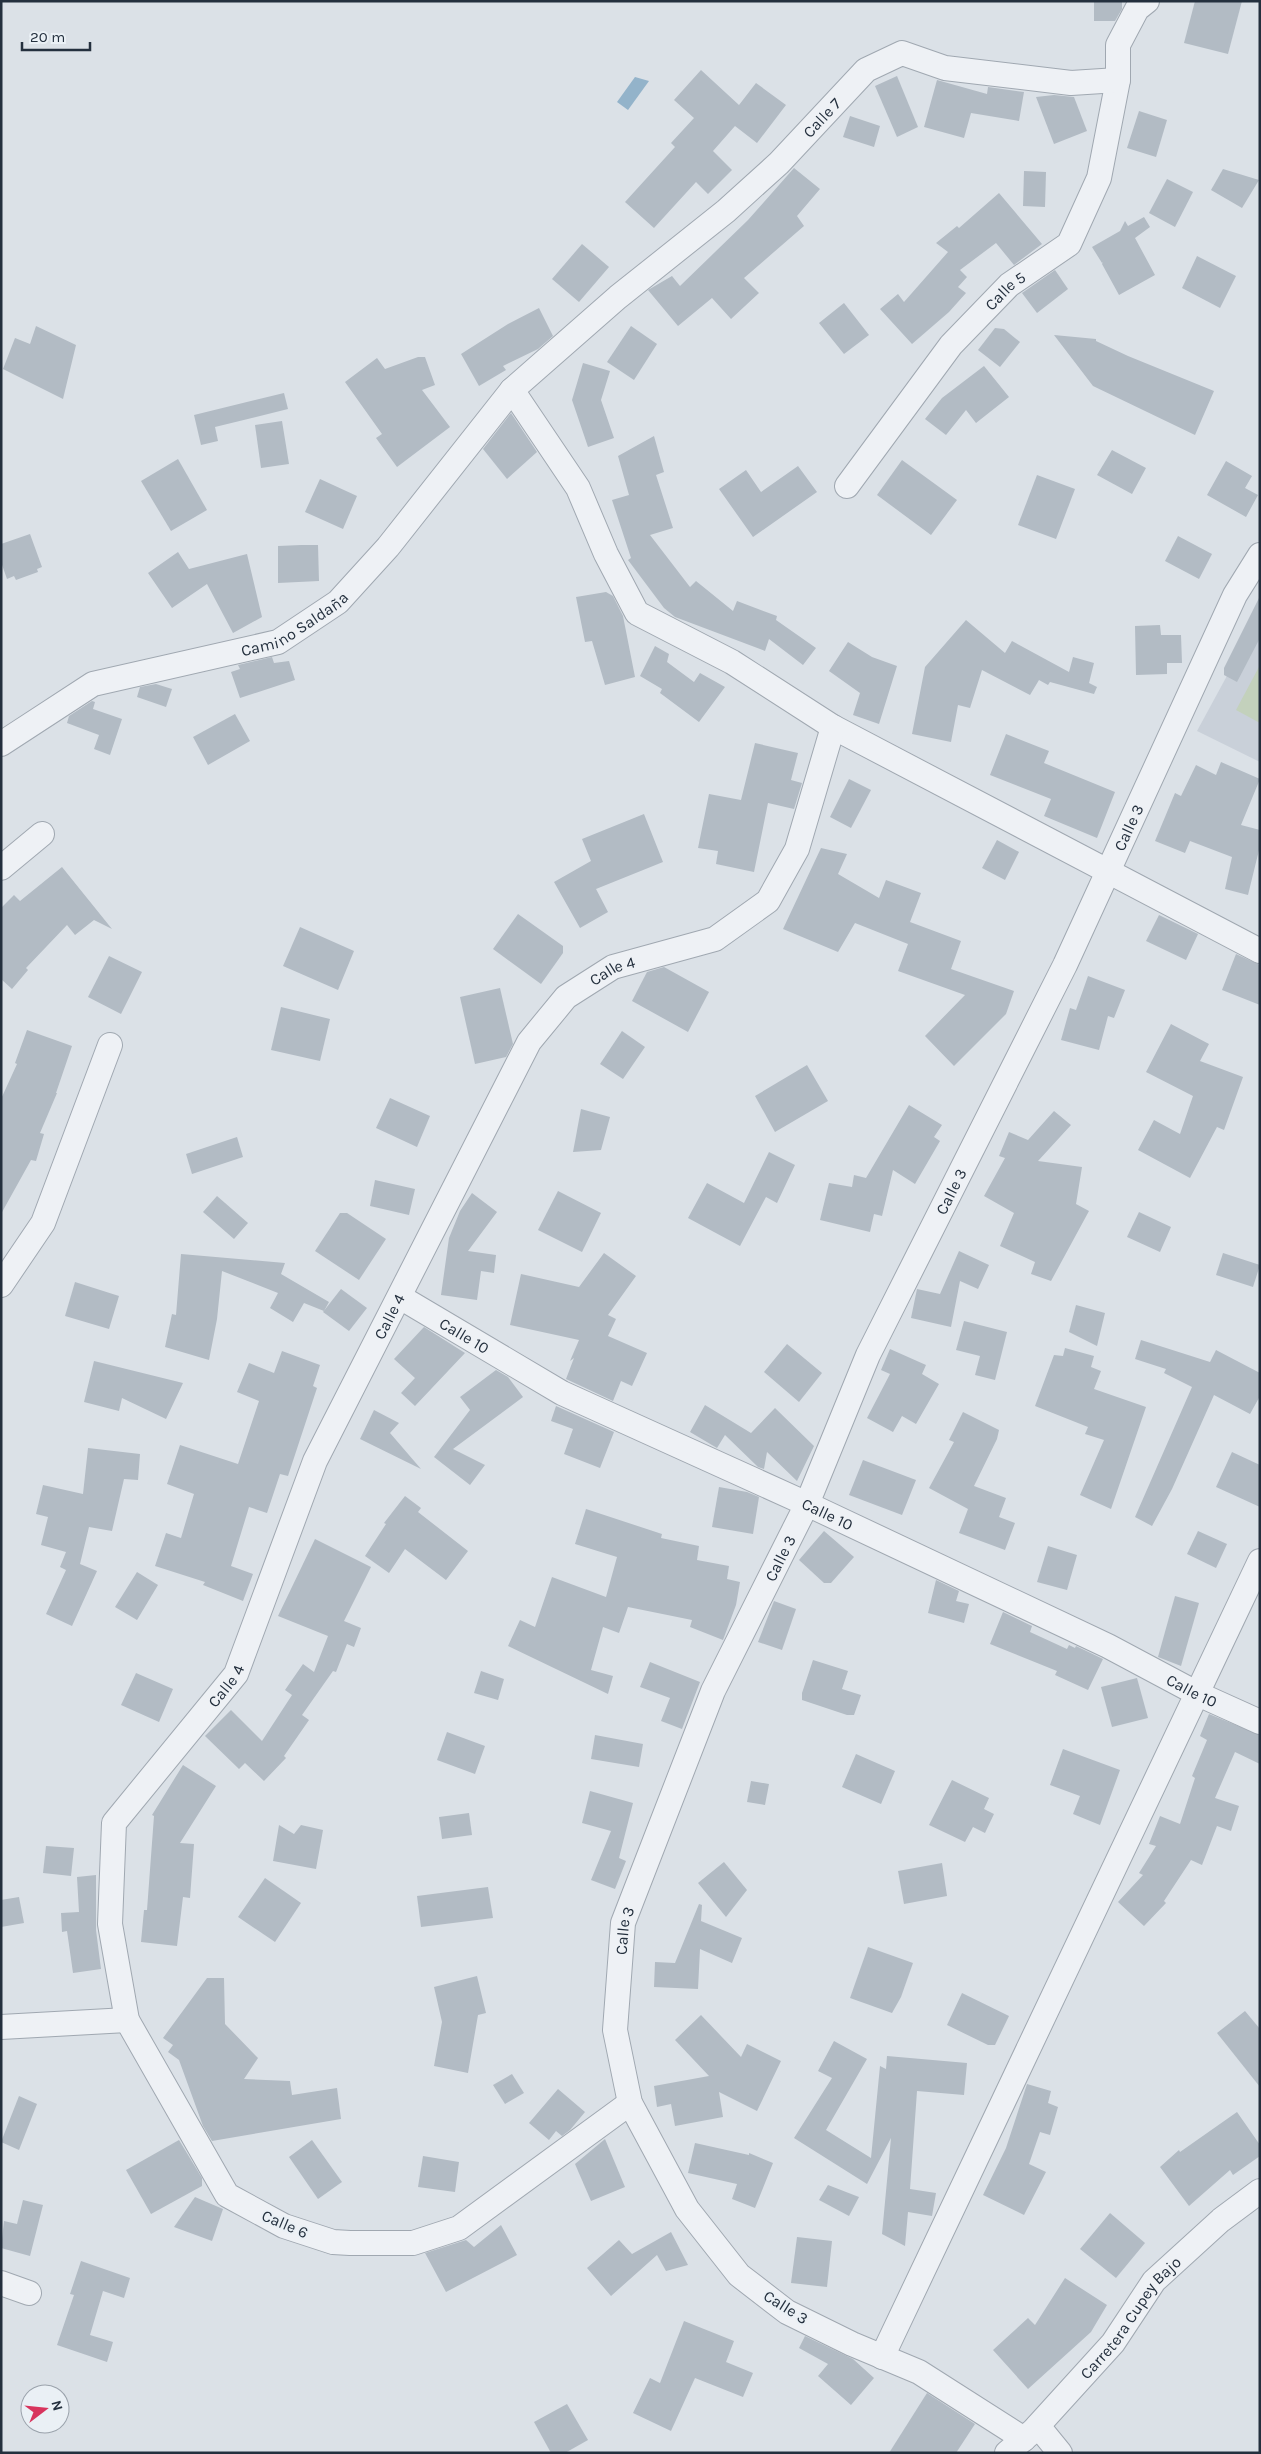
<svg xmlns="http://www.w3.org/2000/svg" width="1261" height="2454" viewBox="0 0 1261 2454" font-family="Karla,sans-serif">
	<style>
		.built { fill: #c9d0d9 }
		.green { fill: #c3d1bc }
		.water { fill: #93b3ca }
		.building { fill: #b2bbc4 }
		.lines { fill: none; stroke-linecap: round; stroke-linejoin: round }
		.minor-casing { stroke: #a0a8b1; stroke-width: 26 }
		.minor { stroke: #eef1f5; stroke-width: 24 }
		.labels { text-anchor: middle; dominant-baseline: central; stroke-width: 4; stroke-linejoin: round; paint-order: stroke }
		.street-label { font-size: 16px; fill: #24303e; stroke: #eaf0f5 }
	</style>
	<rect width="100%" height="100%" fill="#dbe1e7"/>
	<path class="built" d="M1260 615V762L1197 731Z"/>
	<path class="green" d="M1260 665V723L1236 710Z"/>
	<path class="water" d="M635 77 649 81 628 110 617 102Z"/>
	<g class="building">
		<path d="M1094 1H1122V9L1115 21H1094Z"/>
		<path d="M1195 1H1242L1228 54 1184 43Z"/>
		<path d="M701 70 739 105 756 83 786 105 757 143 735 126 713 151 732 170 708 194 696 182 654 228 625 202 675 147 671 143 694 118 674 100Z"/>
		<path d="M897 76 918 127 897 137 875 86Z"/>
		<path d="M937 80 987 94 988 87 1024 92 1019 121 971 113 964 138 924 127Z"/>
		<path d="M1054 95 1074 97 1087 131 1054 144 1036 97Z"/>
		<path d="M1139 111 1167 120 1156 157 1127 148Z"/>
		<path d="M850 116 880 126 874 147 843 137Z"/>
		<path d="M794 168 820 189 797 216 804 226 744 278 759 293 731 319 712 298 678 326 648 290 672 276 680 286 748 220Z"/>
		<path d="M1223 169 1259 180 1242 208 1211 190Z"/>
		<path d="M1024 171 1046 172 1045 207 1023 206Z"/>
		<path d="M1167 179 1193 192 1175 227 1149 213Z"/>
		<path d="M999 193 1042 244 1014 265 996 243 960 270 967 277 958 287 966 293 949 312 912 344 880 309 898 294 904 302 948 252 936 243 957 226 959 228Z"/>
		<path d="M1144 217 1150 227 1135 238 1155 275 1119 295 1102 264 1103 262 1102 263 1092 247 1120 231 1125 221 1128 226Z"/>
		<path d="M582 244 609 267 579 302 552 279Z"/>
		<path d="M1197 256 1236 276 1220 308 1182 288Z"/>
		<path d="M1055 270 1068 289 1037 313 1022 293Z"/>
		<path d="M844 303 869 335 844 354 819 323Z"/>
		<path d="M539 308 553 336 538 349 503 366 506 370 479 386 461 354 508 324Z"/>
		<path d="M36 326 76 345 63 399 3 369 15 338 30 344Z"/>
		<path d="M631 326 657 344 634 380 607 362Z"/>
		<path d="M995 328 1004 329 1020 342 1000 367 978 350Z"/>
		<path d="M1054 335 1096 339V341L1128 356 1214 391 1195 435 1093 386Z"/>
		<path d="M418 357H425L435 385 422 390 450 427 397 467 376 438 382 434 345 382 377 358 385 369Z"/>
		<path d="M583 363 610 371 601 400 614 438 588 447 572 400Z"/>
		<path d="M984 366 1009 397 976 423 966 410 946 435 925 419 942 398Z"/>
		<path d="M284 393 288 409 215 427 218 441 201 445 194 415Z"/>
		<path d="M511 413 537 452 507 479 483 449Z"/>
		<path d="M282 421 289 464 261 468 255 425Z"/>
		<path d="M654 436 664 472 656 475 673 528 650 535 690 587 696 581 733 611 737 601 777 616 776 620 816 648 803 665 769 639 765 651 675 617 664 608 628 560 631 558 612 500 629 495 618 456Z"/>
		<path d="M1112 450 1146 468 1132 494 1097 475Z"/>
		<path d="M178 459 207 510 171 531 141 481Z"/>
		<path d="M902 460 957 500 931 535 877 495Z"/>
		<path d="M1226 461 1252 476 1245 488 1258 495 1246 517 1207 495Z"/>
		<path d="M798 466 817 492 753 537 719 489 746 470 761 492Z"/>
		<path d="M1037 475 1075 489 1056 539 1018 525Z"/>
		<path d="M320 479 357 496 343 529 305 512Z"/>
		<path d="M30 534 42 567 37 569 38 572 16 580 14 576 7 579 1 562V544Z"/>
		<path d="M1178 536 1212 554 1199 579 1165 561Z"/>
		<path d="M301 545H318L319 581 278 583V546Z"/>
		<path d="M178 552 189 569 247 554 262 617 233 633 207 584 172 608 148 573Z"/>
		<path d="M606 592 613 596 623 616 635 677 605 685 592 641 585 642 576 597Z"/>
		<path d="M1260 596V638L1237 682 1224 675V668Z"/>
		<path d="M966 620 1005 653 1012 641 1069 672 1073 657 1094 663 1089 683 1097 687 1094 694 1050 682 1048 685 1039 680 1030 695 982 670 970 708 958 705 951 742 912 734 925 667Z"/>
		<path d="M1160 625 1161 635H1181L1182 663H1167V674L1136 675 1135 626Z"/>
		<path d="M848 642 872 657 897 666 879 724 853 715 860 693 829 671Z"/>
		<path d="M655 646 669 654 667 662 694 682 700 673 725 687 699 722 660 693 662 689 640 676Z"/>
		<path d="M272 657 274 663 289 661 295 680 240 698 231 672 240 669 238 665Z"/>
		<path d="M156 684 172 689 166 707 137 697 140 687Z"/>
		<path d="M92 701 95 702 93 709 122 719 110 755 94 749 99 735 67 723 69 716Z"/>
		<path d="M235 714 250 741 208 765 193 737Z"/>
		<path d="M1006 734 1049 751 1044 763 1115 792 1097 838 1044 816 1051 799 990 775Z"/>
		<path d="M755 743 798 753 791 780 802 783 794 809 768 803 754 872 716 864 718 851 698 848 709 794 741 800Z"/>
		<path d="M1221 762 1260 779 1241 825 1260 830V846L1248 895 1225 889 1232 857 1190 841 1185 853 1155 841 1175 793 1181 796 1196 765 1216 775Z"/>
		<path d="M849 779 871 790 851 828 830 817Z"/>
		<path d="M644 814 663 862 596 889 608 912 580 928 554 882 591 861 582 839Z"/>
		<path d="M997 840 1019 852 1005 880 982 868Z"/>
		<path d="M821 848 847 854 838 874 879 898 886 880 921 893 910 922 961 941 951 969 1014 991 1006 1014 954 1066 925 1036 965 995 898 971 908 944 855 923 838 952 783 929Z"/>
		<path d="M62 867 112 929 94 920 75 935 67 925 26 968 28 970 12 989 1 979V908L14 895 20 901Z"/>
		<path d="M518 914 563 946V953L541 984 493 949Z"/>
		<path d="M1159 915 1198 934 1186 960 1146 941Z"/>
		<path d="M300 927 354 951 338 990 283 966Z"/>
		<path d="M1236 954 1260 965V1005L1222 990Z"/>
		<path d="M109 956 142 972 121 1014 88 997Z"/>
		<path d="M664 967 709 992 688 1032 632 1001 647 972Z"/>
		<path d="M1088 976 1125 990 1114 1018 1108 1016 1099 1050 1061 1040 1070 1008 1076 1010Z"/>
		<path d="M500 988 513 1044 506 1057 475 1064 460 997Z"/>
		<path d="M281 1007 330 1019 320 1061 271 1050Z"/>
		<path d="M1171 1024 1209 1044 1200 1061 1243 1077 1224 1130 1217 1127 1190 1178 1138 1150 1154 1120 1180 1134 1193 1096 1146 1072Z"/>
		<path d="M27 1030 72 1046 56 1093H57L40 1133 44 1134 36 1161 31 1160 1 1214V1099L17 1064 15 1063Z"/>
		<path d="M622 1031 645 1047 623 1079 600 1064Z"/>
		<path d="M807 1065 828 1101 775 1132 755 1096Z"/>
		<path d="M390 1098 430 1116 417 1147 376 1128Z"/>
		<path d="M909 1105 942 1125 934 1137 940 1141 915 1184 893 1170 882 1216 874 1214 870 1232 820 1220 829 1183 852 1187 854 1175 866 1178Z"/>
		<path d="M581 1109 610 1117 601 1150 573 1152Z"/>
		<path d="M1054 1111 1071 1125 1038 1161 1082 1167 1076 1204 1089 1211 1051 1281 1031 1274 1035 1262 1000 1246 1014 1213 984 1196 1005 1158 999 1156 1009 1132 1028 1140Z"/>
		<path d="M237 1137 243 1157 192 1174 186 1154Z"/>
		<path d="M769 1152 795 1165 777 1203 766 1197 740 1246 688 1218 707 1183 744 1203Z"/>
		<path d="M375 1180 415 1189 409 1215 370 1206Z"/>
		<path d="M558 1191 601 1213 582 1252 538 1230Z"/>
		<path d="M472 1193 497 1212 468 1251 496 1255 494 1273 481 1271 477 1300 441 1295 449 1238 460 1211Z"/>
		<path d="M217 1196 248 1223 234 1239 203 1212Z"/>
		<path d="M1139 1212 1171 1227 1160 1252 1127 1237Z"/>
		<path d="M340 1213H347L386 1239 359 1280 315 1251Z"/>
		<path d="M959 1251 989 1265 978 1289 960 1281 951 1327 911 1318 917 1289 940 1294Z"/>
		<path d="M604 1253 636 1276 608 1315 616 1319 608 1336 647 1353 632 1386 621 1381 613 1401 566 1379 574 1358 570 1361 579 1340 510 1325 521 1274 579 1287Z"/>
		<path d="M1223 1253 1260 1265 1253 1287 1216 1275Z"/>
		<path d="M181 1254 285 1263 281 1274 329 1302 324 1311 304 1303 293 1322 270 1308 278 1293 222 1271 217 1319 209 1360 165 1347 172 1314 176 1315Z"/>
		<path d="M75 1282 119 1296 109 1329 65 1316Z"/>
		<path d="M341 1289 367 1308 349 1331 323 1312Z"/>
		<path d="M1076 1305 1105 1313 1097 1346 1069 1332Z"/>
		<path d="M964 1321 1007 1332 995 1380 975 1375 980 1356 956 1350Z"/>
		<path d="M424 1327 465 1353 415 1406 401 1393 415 1378 394 1359Z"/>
		<path d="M1141 1340 1210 1362 1216 1350 1260 1373V1396L1250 1414 1214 1395 1172 1489 1152 1526 1135 1517 1192 1387 1164 1373 1166 1369 1135 1359Z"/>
		<path d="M787 1344 822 1373 799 1402 764 1372Z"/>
		<path d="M1065 1348 1094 1356 1091 1367 1101 1371 1094 1389 1146 1407 1111 1509 1080 1495 1104 1440 1085 1434 1088 1427 1035 1406 1054 1355 1063 1356Z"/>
		<path d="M890 1349 926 1365 922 1374 939 1384 916 1424 902 1416 893 1432 867 1418 890 1374 881 1370Z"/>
		<path d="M282 1351 320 1365 313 1386 317 1388 288 1476 280 1474 267 1513 249 1507 231 1566 253 1574 243 1601 203 1585 205 1582 155 1566 166 1533 181 1538 194 1494 167 1484 180 1445 238 1464 259 1401 237 1392 249 1363 274 1373Z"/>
		<path d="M94 1361 183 1383 166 1419 122 1398 119 1411 84 1402Z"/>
		<path d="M496 1370 508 1377 523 1397 453 1449 485 1465 470 1485 434 1457 470 1410 460 1397Z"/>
		<path d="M705 1405 751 1433 775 1408 814 1446 797 1481 767 1452 764 1469 758 1467 725 1435 717 1448 690 1432Z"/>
		<path d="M556 1406 614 1432 600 1468 564 1454 573 1429 551 1421Z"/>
		<path d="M374 1410 399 1423 390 1433 421 1469 360 1439Z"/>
		<path d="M963 1412 999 1430 997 1439 974 1486 1006 1498 999 1517 1015 1523 1005 1550 959 1533 968 1509 929 1488 954 1442 949 1440Z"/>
		<path d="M88 1448 140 1454 138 1480 124 1479 112 1531 89 1527 80 1564 97 1571 72 1626 46 1614 66 1570 60 1567 66 1552 41 1545 48 1517 36 1514 43 1485 83 1494Z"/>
		<path d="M1232 1452 1260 1465V1507L1216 1487Z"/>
		<path d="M863 1460 916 1480 902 1515 849 1495Z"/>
		<path d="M719 1487 747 1492 759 1497 753 1534 712 1527Z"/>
		<path d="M405 1496 421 1508 418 1512 468 1551 446 1580 405 1549 389 1573 365 1556 386 1524 384 1523Z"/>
		<path d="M586 1509 662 1534 661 1538 699 1546 697 1560 729 1566 727 1579 740 1582 736 1605 723 1640 690 1627 692 1620 628 1607 619 1633 603 1627 591 1670 613 1676 608 1694 508 1646 520 1620 535 1627 552 1577 606 1597 617 1557 575 1544Z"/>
		<path d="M824 1531 854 1557 831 1583H824L799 1560Z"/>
		<path d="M1198 1531 1227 1544 1216 1568 1187 1554Z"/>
		<path d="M315 1539 371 1567 344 1621 361 1628 354 1647 347 1644 336 1672 333 1671 302 1715 309 1720 284 1756 286 1758 264 1781 245 1763 239 1769 205 1736 231 1710 262 1741 292 1695 285 1690 303 1664 314 1672 328 1636 278 1616Z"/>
		<path d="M1048 1546 1077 1555 1067 1590 1037 1582Z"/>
		<path d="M137 1572 158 1585 137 1620 115 1607Z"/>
		<path d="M936 1580 959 1591 956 1601 969 1604 964 1623 928 1613Z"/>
		<path d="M1175 1596 1199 1603 1181 1666 1158 1657Z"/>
		<path d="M774 1601 796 1609 782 1650 758 1642Z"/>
		<path d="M1003 1612 1032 1626 1030 1632 1067 1649 1069 1645 1075 1648 1076 1646 1103 1659 1088 1690 1055 1675 1057 1671 990 1644Z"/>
		<path d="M813 1660 848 1671 842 1689 861 1695 854 1715H847L802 1700V1693Z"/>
		<path d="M650 1662 700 1682 682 1729 661 1721 670 1698 640 1687Z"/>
		<path d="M481 1671 504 1679 498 1700 474 1693Z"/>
		<path d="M136 1673 173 1689 159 1722 121 1705Z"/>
		<path d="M1137 1678 1148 1718 1112 1727 1101 1687Z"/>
		<path d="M1209 1714 1260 1735V1764L1235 1752 1215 1798 1239 1806 1231 1831 1217 1826 1202 1865 1191 1860 1164 1901 1166 1903 1144 1926 1118 1902 1143 1875 1139 1873 1156 1846 1149 1844 1160 1816 1180 1824 1195 1778 1192 1776 1207 1740 1200 1736Z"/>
		<path d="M447 1732 485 1746 475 1774 437 1760Z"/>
		<path d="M595 1735 643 1744 639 1767 591 1759Z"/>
		<path d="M1063 1749 1120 1770 1100 1825 1073 1814 1080 1796 1050 1785Z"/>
		<path d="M856 1754 895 1771 881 1804 842 1787Z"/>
		<path d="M183 1765 216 1786 180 1843 194 1844 190 1898 183 1897 177 1946 141 1942 144 1910H147L154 1816 152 1815Z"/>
		<path d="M952 1780 989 1798 984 1809 994 1814 985 1833 973 1827 965 1842 929 1825Z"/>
		<path d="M751 1781 769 1784 765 1805 747 1802Z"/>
		<path d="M590 1791 633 1803 619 1858 626 1861 615 1889 591 1880 611 1831 582 1823Z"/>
		<path d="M469 1813 472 1835 442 1839 439 1817Z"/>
		<path d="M279 1825 294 1834 301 1825 323 1830 316 1869 273 1861Z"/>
		<path d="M46 1846 74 1848 71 1876 43 1873Z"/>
		<path d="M724 1862 747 1890 726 1917 698 1883Z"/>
		<path d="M942 1863 947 1896 904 1904 898 1871Z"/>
		<path d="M96 1875V1930L101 1969 73 1973 67 1931 62 1932 61 1913 79 1912 77 1877Z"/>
		<path d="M265 1878 301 1903 275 1942 238 1917Z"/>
		<path d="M488 1887 493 1918 421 1927 417 1896Z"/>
		<path d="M19 1897 24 1923 1 1927V1900Z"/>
		<path d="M699 1904 702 1905 701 1921 742 1938 732 1963 700 1949 698 1989 654 1987 655 1962 675 1963Z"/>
		<path d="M868 1947 913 1963 901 1997 892 2013 850 1998Z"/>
		<path d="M477 1976 486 2013 478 2015 468 2073 434 2066 442 2022 434 1987Z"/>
		<path d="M207 1978H224L225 2024 258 2058 244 2079 290 2081 292 2095 337 2088 341 2119 212 2141 203 2126 179 2060 168 2052 173 2045 163 2038Z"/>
		<path d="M962 1993 1009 2016 995 2045H988L947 2025Z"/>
		<path d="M1245 2011 1260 2029V2087L1217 2033Z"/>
		<path d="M701 2015 741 2057 747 2044 781 2061 757 2111 719 2092 723 2117 675 2126 671 2104 657 2107 654 2086 709 2076 675 2040Z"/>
		<path d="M834 2041 867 2059 826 2130 871 2158 880 2066 886 2069 887 2056 967 2063 964 2095 917 2091 910 2189 936 2193 932 2216 908 2212 905 2246 882 2234 891 2138 867 2184 794 2138 832 2078 818 2071Z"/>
		<path d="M512 2074 524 2093 505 2104 493 2085Z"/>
		<path d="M1027 2084 1051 2091 1048 2103 1058 2107 1050 2135 1040 2132 1029 2164 1046 2172 1024 2215 983 2195 1006 2148Z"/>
		<path d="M558 2089 585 2112 570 2130 562 2136 556 2131 549 2140 529 2123Z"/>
		<path d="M19 2096 37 2104 19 2150 1 2142Z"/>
		<path d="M1237 2112 1260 2145V2156L1233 2175 1230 2170 1189 2206 1160 2167 1179 2150 1180 2152Z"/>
		<path d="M605 2139 625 2187 591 2201 575 2164Z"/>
		<path d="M179 2140 202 2178V2186L151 2214 126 2170Z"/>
		<path d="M312 2140 342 2182 318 2199 289 2157Z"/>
		<path d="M695 2143 749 2155V2153L773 2163 755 2208 732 2199 737 2184 688 2173Z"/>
		<path d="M423 2156 459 2162 455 2192 418 2187Z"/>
		<path d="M828 2185 859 2197 849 2216 819 2200Z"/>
		<path d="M195 2197 223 2209 212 2241 174 2227Z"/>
		<path d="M23 2200 43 2205 30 2256 1 2248 4 2221 17 2224Z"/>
		<path d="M1110 2213 1145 2243 1116 2278 1080 2249Z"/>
		<path d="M501 2225 517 2255 446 2292 425 2253 466 2240 474 2247Z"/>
		<path d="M671 2232 688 2265 666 2271 657 2255 611 2296 587 2268 619 2240 632 2254Z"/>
		<path d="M797 2237 832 2241 827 2287 791 2283Z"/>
		<path d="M81 2261 130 2278 124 2298 103 2291 90 2335 113 2342 107 2362 57 2345 74 2295 70 2294Z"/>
		<path d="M1065 2278 1107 2305 1091 2332 1028 2389 993 2350 1028 2318 1035 2325Z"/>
		<path d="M684 2321 734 2341 726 2362 753 2373 743 2397 695 2378 671 2431 633 2413 650 2378 660 2383Z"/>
		<path d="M805 2336 853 2359 874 2378 851 2405 818 2376 828 2364 799 2348Z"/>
		<path d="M927 2393 975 2424 956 2453H889Z"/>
		<path d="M567 2404 588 2440 565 2453H551L534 2422Z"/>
	</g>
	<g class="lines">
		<defs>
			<g id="minor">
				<path d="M512 390 578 488 606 554 637 613 732 662 833 727 1260 951"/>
				<path id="s1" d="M847 486 951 345 1009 285 1069 244 1099 178 1118 80V45L1137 9 1147 1"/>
				<path id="s2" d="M1 744 93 684 278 642 338 602 388 547 512 390 618 297 726 211 779 163 866 70 902 53 945 68 1071 83 1118 80"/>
				<path d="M1 868 42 834"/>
				<path d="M1 1285 43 1223 110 1045"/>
				<path id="s3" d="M400 1297 562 1393 807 1504 1108 1646 1198 1694 1260 1722"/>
				<path d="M1 2027 127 2020"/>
				<path id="s4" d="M630 2103 459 2228 413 2243H350L333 2242 284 2226 227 2195 127 2020 110 1924 114 1823 236 1674 315 1461 529 1042 566 997 613 967 715 939 768 901 797 849 833 727"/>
				<path d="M1 2283 29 2293"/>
				<path d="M882 2357 1260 1561"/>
				<path d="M1038 2426 1060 2453"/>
				<path id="s5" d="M1024 2439 919 2372 852 2344 787 2312 739 2275 687 2209 630 2103 615 2030 623 1923 713 1691 807 1504 868 1355 1065 965 1235 595 1260 555"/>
				<path id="s6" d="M1007 2453 1033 2431 1113 2343 1154 2281 1221 2220 1260 2191"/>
			</g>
		</defs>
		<use href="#minor" class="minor-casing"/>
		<use href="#minor" class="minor"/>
	</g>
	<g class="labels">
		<g class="street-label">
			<text stroke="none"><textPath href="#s2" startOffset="1059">Calle 7</textPath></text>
			<text stroke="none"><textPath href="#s1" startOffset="252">Calle 5</textPath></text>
			<text stroke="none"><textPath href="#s2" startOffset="322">Camino Saldaña</textPath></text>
			<text stroke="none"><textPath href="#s5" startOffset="1924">Calle 3</textPath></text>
			<text stroke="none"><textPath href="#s4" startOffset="1859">Calle 4</textPath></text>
			<text stroke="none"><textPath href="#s5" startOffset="1519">Calle 3</textPath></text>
			<text stroke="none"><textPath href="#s4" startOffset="1439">Calle 4</textPath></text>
			<text stroke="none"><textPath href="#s3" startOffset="75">Calle 10</textPath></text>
			<text stroke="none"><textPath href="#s3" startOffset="480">Calle 10</textPath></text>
			<text stroke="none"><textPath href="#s5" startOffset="1114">Calle 3</textPath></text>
			<text stroke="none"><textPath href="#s4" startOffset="1034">Calle 4</textPath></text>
			<text stroke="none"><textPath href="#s3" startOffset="885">Calle 10</textPath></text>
			<text stroke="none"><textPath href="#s5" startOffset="709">Calle 3</textPath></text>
			<text transform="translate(285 2224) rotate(23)">Calle 6</text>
			<text transform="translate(786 2307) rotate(32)">Calle 3</text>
			<text stroke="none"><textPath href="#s6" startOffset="184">Carretera Cupey Bajo</textPath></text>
		</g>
	</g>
	<rect width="1261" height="2454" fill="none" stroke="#24303e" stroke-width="5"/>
	<g transform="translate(45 2409) rotate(74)"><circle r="24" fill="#eaf0f5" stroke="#9ba3ac"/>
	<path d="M0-4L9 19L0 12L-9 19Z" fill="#d8345d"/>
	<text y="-8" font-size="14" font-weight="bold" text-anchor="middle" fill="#24303e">N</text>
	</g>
	<path d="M22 42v8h68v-8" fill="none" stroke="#24303e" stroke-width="2.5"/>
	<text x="30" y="42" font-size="15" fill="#24303e" stroke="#eaf0f5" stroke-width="4" paint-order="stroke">20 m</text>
</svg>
